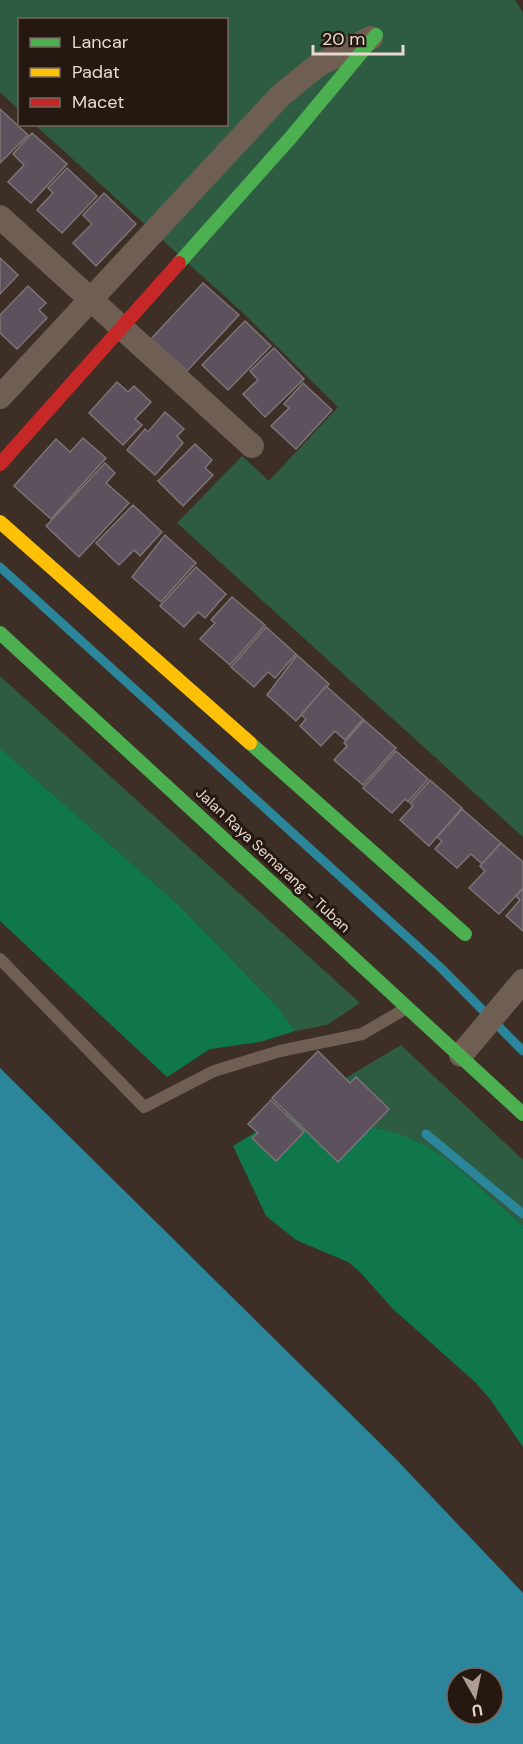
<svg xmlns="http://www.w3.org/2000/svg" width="523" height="1744" viewBox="0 0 523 1744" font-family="'DM Sans',sans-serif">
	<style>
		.green { fill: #2d5c42 }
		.forest { fill: #10764c }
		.water { fill: #2b869b; fill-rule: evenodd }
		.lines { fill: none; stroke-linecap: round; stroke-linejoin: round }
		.stream { stroke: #2b869b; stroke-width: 9 }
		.building { fill: #5c515c; stroke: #7c7476; stroke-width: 1.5 }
		.lane { stroke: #6f5f53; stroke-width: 12 }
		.street { stroke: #6f5f53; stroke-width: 24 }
		.fast { stroke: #4caf50; stroke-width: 14 }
		.slow { stroke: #ffc107; stroke-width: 14 }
		.jam { stroke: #c62828; stroke-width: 14 }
		.labels { text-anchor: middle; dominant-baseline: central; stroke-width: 6; stroke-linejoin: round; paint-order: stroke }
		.street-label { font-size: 15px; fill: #e9d8cf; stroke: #241811 }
	</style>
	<rect width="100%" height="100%" fill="#3d2f26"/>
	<g class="green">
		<path d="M0 0H515L523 13V837L177 523 242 456 269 481 338 407 242 312 35 125 226 124V20H20L19 110 0 92Z"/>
		<path d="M0 676 360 1003 327 1025 295 1031 276 1005 178 904 0 748Z"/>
		<path d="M401 1045 523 1160V1225L438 1153 415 1140 262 1128Z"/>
	</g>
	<g class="forest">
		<path d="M0 748 178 904 276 1005 295 1031 260 1042 210 1049 167 1077 0 921Z"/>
		<path d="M301 1116C346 1124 400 1126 438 1153 468 1174 494 1202 523 1225V1447L490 1399 475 1382 393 1309 360 1272 348 1262 296 1240 266 1216 233 1146 262 1128Z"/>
	</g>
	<path class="water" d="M0 1068 393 1456 523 1593V1744H0ZM457 1678H493V1714H457Z"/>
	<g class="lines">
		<g class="stream">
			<path d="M0 567 440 967 523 1051"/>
			<path d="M426 1134 523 1214"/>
		</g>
	</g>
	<g class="building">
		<path d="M0 109 28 135 0 163Z"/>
		<path d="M32 133 67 164 31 203 8 182 24 165 13 154Z"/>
		<path d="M67 168 97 196 62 233 37 210 53 193 48 188Z"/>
		<path d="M104 193 136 224 96 266 73 243 92 224 83 215Z"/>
		<path d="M0 258 18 275 0 294Z"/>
		<path d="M203 283 239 315 187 371 151 339Z"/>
		<path d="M28 286 46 303 39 310 47 318 17 349 0 333V315Z"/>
		<path d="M245 321 271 346 228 390 202 365Z"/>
		<path d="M274 348 304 379 265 417 243 394 258 380 250 371Z"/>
		<path d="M117 382 128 392 134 386 151 402 135 419 142 425 123 445 89 413Z"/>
		<path d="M303 383 332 410 296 449 271 426 289 408 284 404Z"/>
		<path d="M165 412 184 429 177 436 183 443 155 475 127 450 145 429 148 432Z"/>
		<path d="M83 438 106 458 51 519 14 486 56 439 70 452Z"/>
		<path d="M195 444 212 460 205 468 213 475 183 506 158 481Z"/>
		<path d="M105 463 115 473 106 483 129 503 79 557 46 526Z"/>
		<path d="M133 505 162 532 140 556 134 550 119 565 96 543Z"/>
		<path d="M165 535 196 563 161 602 132 577Z"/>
		<path d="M196 567 226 594 205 618 198 612 184 627 160 606Z"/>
		<path d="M232 597 265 625 230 665 200 639 215 623 211 620Z"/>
		<path d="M266 627 296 654 275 678 268 672 254 687 231 667Z"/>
		<path d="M297 655 329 684 296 721 267 695Z"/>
		<path d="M326 686 363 719 345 740 335 731 321 746 300 726 306 719 301 715Z"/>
		<path d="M364 720 396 748 363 785 334 760 347 746 344 743Z"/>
		<path d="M396 751 428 779 408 802 405 799 392 813 363 788Z"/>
		<path d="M430 780 462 808 429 846 400 820 413 806 410 803Z"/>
		<path d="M462 809 501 843 482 864 471 854 457 868 435 849 442 841 437 837Z"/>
		<path d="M501 843 523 862V888L499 914 469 888 485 871 480 866Z"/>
		<path d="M523 888V931L506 916 520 900 516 896Z"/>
		<path d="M318 1051 350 1083 356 1077 389 1109 338 1162 272 1098Z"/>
		<path d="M271 1100 304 1132 276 1161 252 1138 258 1133 248 1124Z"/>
	</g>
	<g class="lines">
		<path class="lane" d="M0 959 144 1107 214 1071 280 1051 362 1034 405 1009"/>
		<g class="street">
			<path d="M0 217 252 446"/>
			<path d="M0 397 280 96 318 65 371 38"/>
			<path d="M461 1055 523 981"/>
		</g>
		<g class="fast">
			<path d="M179 263 292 136 376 35"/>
			<path d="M0 633 523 1114"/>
			<path d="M250 743 465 934"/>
		</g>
		<path class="slow" d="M0 522 250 743"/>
		<path class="jam" d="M0 464 179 263"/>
	</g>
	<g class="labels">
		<g class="street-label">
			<text transform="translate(273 860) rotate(43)">Jalan Raya Semarang - Tuban</text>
		</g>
	</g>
	<rect x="18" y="18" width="210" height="108" fill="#241811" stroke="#73655d" stroke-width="1.5"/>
	<rect x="30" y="38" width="30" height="9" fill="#4caf50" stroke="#73655d" stroke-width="1.5"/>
	<text x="72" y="48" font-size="18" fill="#e9d8cf">Lancar</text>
	<rect x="30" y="68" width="30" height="9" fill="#ffc107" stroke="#73655d" stroke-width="1.5"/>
	<text x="72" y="78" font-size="18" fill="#e9d8cf">Padat</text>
	<rect x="30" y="98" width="30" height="9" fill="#c62828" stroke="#73655d" stroke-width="1.5"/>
	<text x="72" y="108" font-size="18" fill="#e9d8cf">Macet</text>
	<g transform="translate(475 1696) rotate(171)"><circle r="28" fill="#241811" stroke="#73655d" stroke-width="1.5"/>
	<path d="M0-4.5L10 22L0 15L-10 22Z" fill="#ad9d94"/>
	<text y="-9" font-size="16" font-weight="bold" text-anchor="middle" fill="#e9d8cf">U</text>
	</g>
	<path d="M313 45v9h90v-9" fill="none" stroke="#e9d8cf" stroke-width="3"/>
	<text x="322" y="45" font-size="18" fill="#e9d8cf" stroke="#241811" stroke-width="4.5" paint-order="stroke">20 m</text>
</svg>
